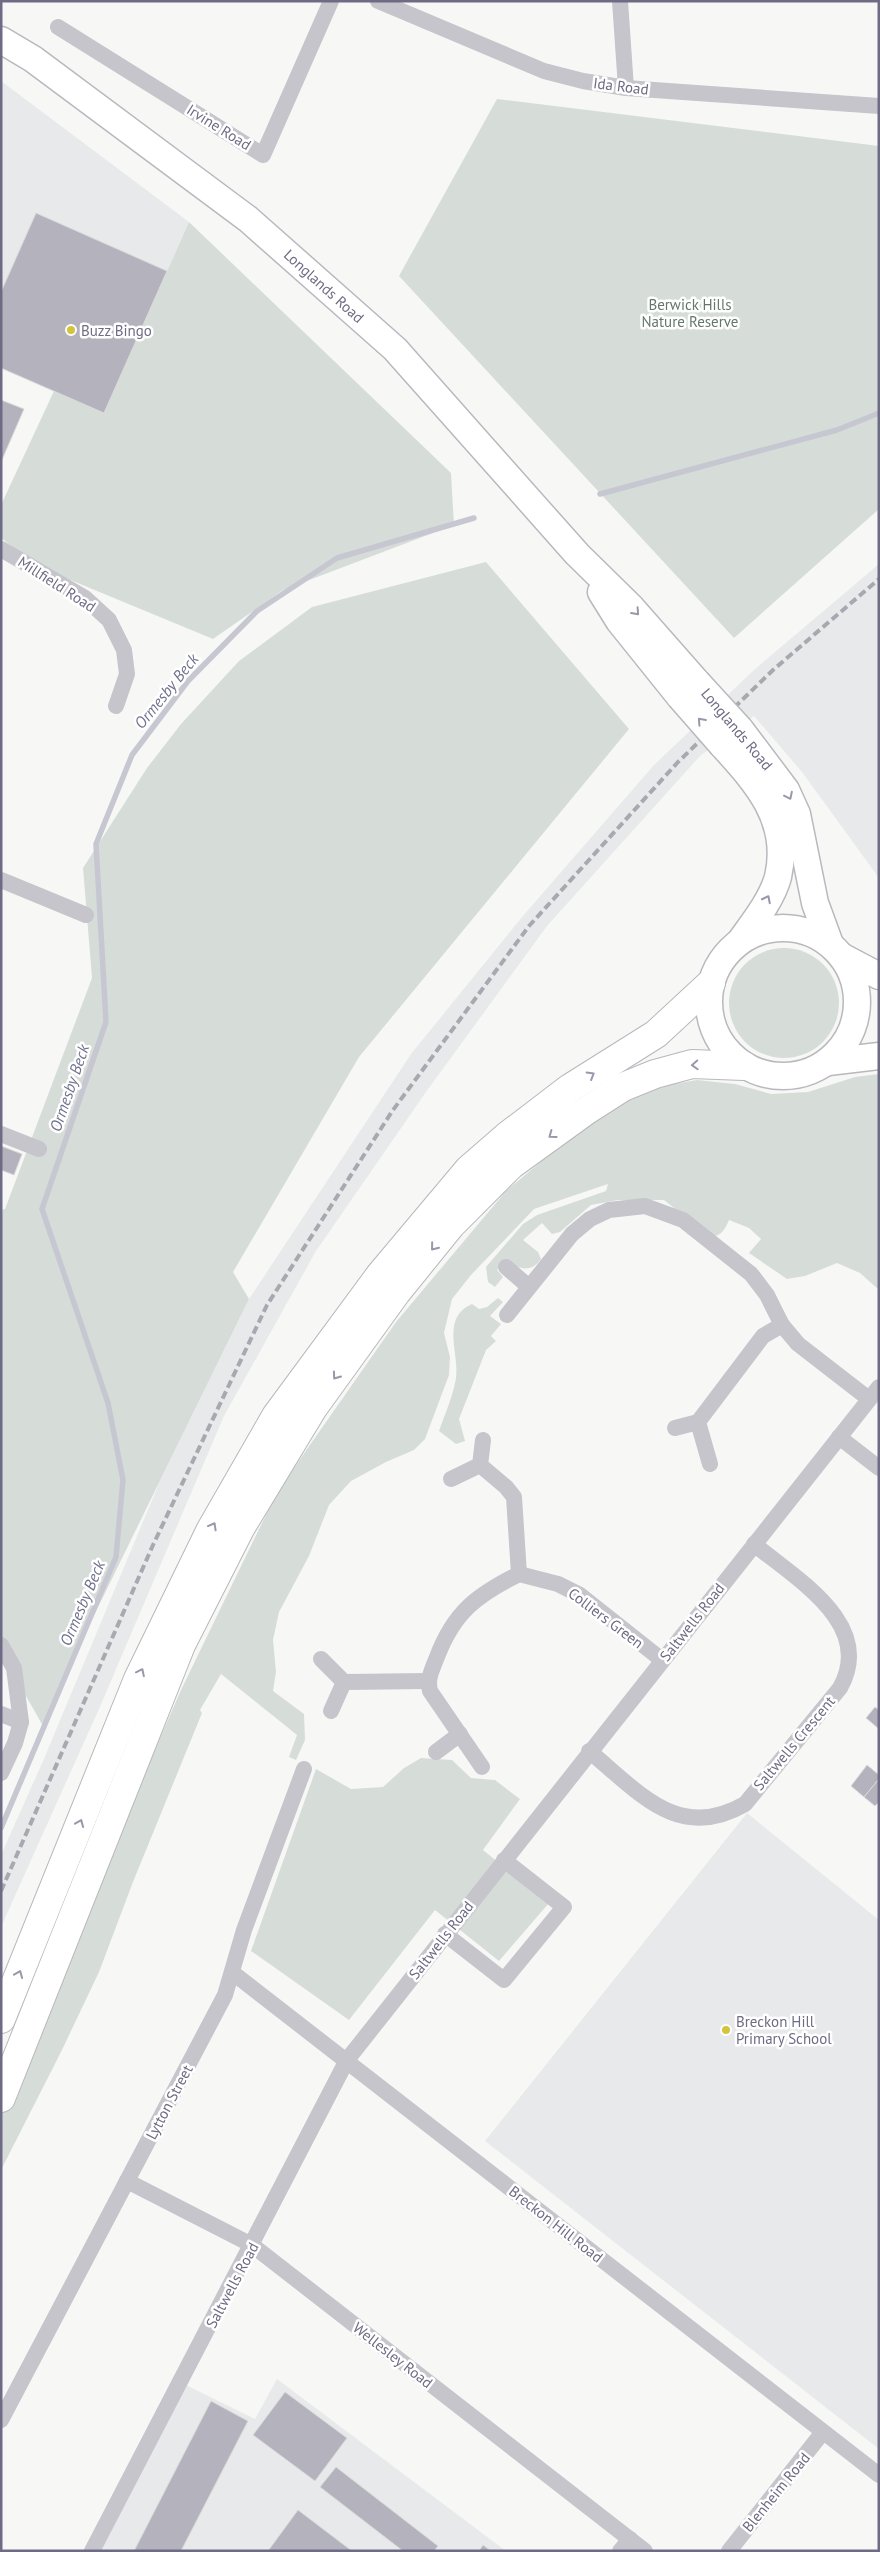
<svg xmlns="http://www.w3.org/2000/svg" width="880" height="2552" viewBox="0 0 880 2552" font-family="'PT Sans',sans-serif">
	<style>
		.built { fill: #e8e9ea }
		.green { fill: #d6ddd8 }
		.lines { fill: none; stroke-linecap: round; stroke-linejoin: round }
		.stream { stroke: #c7c7d2; stroke-width: 5.5 }
		.building { fill: #b3b2bd; stroke: #d9dad9 }
		.primary-casing { stroke: #b9b8be; stroke-width: 29 }
		.highway-casing { stroke: #b8b7bd; stroke-width: 30 }
		.street { stroke: #c5c5cb; stroke-width: 16 }
		.primary { stroke: #fff; stroke-width: 26 }
		.highway { stroke: #fff; stroke-width: 28 }
		.rail { stroke: #a9a8b1; stroke-width: 4; stroke-dasharray: 8 4; stroke-linecap: butt }
		.primary-bridge-casing { stroke: #b9b8be; stroke-width: 29; stroke-linecap: butt }
		.primary-bridge { stroke: #fff; stroke-width: 26 }
		.oneway { stroke: #9a97a9 }
		.poi-dot { fill: #d2c53d; stroke: #fff; stroke-width: 2 }
		.labels { text-anchor: middle; dominant-baseline: central; stroke-width: 5; stroke-linejoin: round; paint-order: stroke }
		.street-label { font-size: 15px; fill: #6e6b84; stroke: #fff }
		.park-label { font-size: 15px; fill: #65776d; stroke: #fff }
		.poi-label { font-size: 15px; fill: #6e6b84; stroke: #fff; text-anchor: start }
		.water-label { font-size: 16px; font-style: italic; fill: #71728d; stroke: #fff }
	</style>
	<rect width="100%" height="100%" fill="#f7f8f6"/>
	<g class="built">
		<path d="M1 81 189 222 104 413 1 368Z"/>
		<path d="M879 564V878L802 772 754 716 700 756 547 926 426 1092 316 1251 224 1416 99 1709 1 1927V1855L43 1761 160 1481 249 1299 411 1054 522 917 654 765 755 669Z"/>
		<path d="M747 1813 879 1920V2449L485 2141Z"/>
		<path d="M277 2379 506 2551H85L186 2385 255 2419Z"/>
	</g>
	<g class="green">
		<path d="M497 99 879 146V509L734 638 399 276Z"/>
		<path d="M189 222 451 473 454 525 283 590 213 639 39 567 1 538V505L54 391 104 413Z"/>
		<path d="M486 562 629 729 359 1057 233 1272 249 1299 80 1644 43 1726 1 1652V1210L5 1209 92 978 83 868 147 768 181 724 239 661 312 607Z"/>
		<circle cx="784" cy="1003" r="55"/>
		<path d="M879 1074V1290L860 1273 837 1263 805 1276 787 1279 749 1253 761 1239 749 1228 729 1220C725 1230 720 1238 709 1236L664 1200H618L591 1205 560 1232 552 1234 542 1223 523 1240 538 1252 541 1259C532 1273 517 1270 506 1259L497 1270 503 1277 495 1287 488 1282 486 1267 523 1224 537 1215 606 1191 608 1184 534 1209 471 1275 452 1299 444 1333 450 1357 449 1375 425 1439 414 1450 386 1462 351 1481 329 1505 309 1556 279 1612 273 1640 276 1672 273 1691 304 1714 305 1740 296 1760 289 1757 297 1735 221 1674 200 1710 202 1713 133 1882 99 1972 62 2050 1 2170V2102L181 1690 277 1492 396 1322 506 1191 567 1140 628 1100 661 1086 697 1080 735 1084 771 1094 808 1092 855 1077Z"/>
		<path d="M498 1298 503 1302 490 1316 501 1324 491 1336 496 1341 486 1350 459 1419 465 1441 456 1444 439 1431C445 1414 453 1396 456 1378 460 1354 440 1318 472 1304L479 1309 487 1307Z"/>
		<path d="M421 1758 452 1760 471 1778 495 1780 520 1799 483 1850 549 1903 499 1961 435 1910 349 2020 251 1951 316 1769 351 1789 383 1787 404 1768Z"/>
	</g>
	<g class="lines">
		<g class="stream">
			<path d="M600 494 837 430 879 413"/>
			<path d="M1 1828 116 1557 123 1480 108 1403 42 1209 106 1022 96 844 132 755 188 681 257 611 337 558 474 518"/>
		</g>
	</g>
	<g class="building">
		<path d="M36 213 167 271 104 413 1 368V292Z"/>
		<path d="M1 400 24 409 1 462Z"/>
		<path d="M1 1146 22 1154 14 1175 1 1170Z"/>
		<path d="M875 1707 879 1710V1729L866 1718Z"/>
		<path d="M867 1765 879 1775V1779L864 1797 851 1786Z"/>
		<path d="M879 1779V1802L875 1806 864 1797Z"/>
		<path d="M285 2392 347 2438 315 2481 253 2435Z"/>
		<path d="M211 2401 248 2421 181 2551H134Z"/>
		<path d="M336 2467 438 2546 434 2551H403L320 2487Z"/>
		<path d="M298 2510 352 2551H268Z"/>
		<path d="M483 2545 491 2551H479Z"/>
	</g>
	<g class="lines">
		<defs>
			<g id="primary">
				<path d="M1 40 33 59 248 219 395 349 577 554 631 607 697 682"/>
				<path d="M601 592 619 621 680 697"/>
				<path d="M740 729 786 790 797 814 815 903 830 944"/>
				<path d="M722 745C757 783 791 821 778 877 772 899 754 922 741 940"/>
				<circle cx="783" cy="1002" r="74"/>
				<path d="M843 957 879 976"/>
				<path d="M828 1062 879 1056"/>
			</g>
			<g id="highway">
				<path d="M1 2019 138 1679 210 1531 276 1416 380 1275 469 1169 507 1136 570 1088 656 1034 711 983"/>
				<path d="M1 2098 181 1645 241 1527 313 1408 396 1293 451 1225 511 1165 587 1110 623 1087 655 1074 692 1064 744 1066"/>
			</g>
		</defs>
		<use href="#primary" class="primary-casing"/>
		<use href="#highway" class="highway-casing"/>
		<g class="street">
			<path d="M378 1 544 71 583 81 626 88 879 106"/>
			<path d="M620 1 626 88"/>
			<path d="M58 27 263 155 331 1"/>
			<path d="M1 549 85 598 109 620 124 650 127 674 116 706"/>
			<path d="M1 880 86 915"/>
			<path d="M1 1134 39 1149"/>
			<path d="M506 1267 529 1287"/>
			<path d="M507 1315 572 1234 590 1219 609 1210 645 1206 683 1220 751 1274 767 1295 782 1325 798 1344 869 1399"/>
			<path d="M675 1428 698 1422"/>
			<path d="M839 1437 879 1468"/>
			<path d="M710 1464 698 1422 763 1336 782 1325"/>
			<path d="M480 1465 506 1487 514 1497 519 1574"/>
			<path d="M451 1479 480 1465 483 1440"/>
			<path d="M1 1645 14 1668 21 1722 15 1743 1 1773"/>
			<path d="M321 1659 344 1682"/>
			<path d="M331 1711 344 1682 428 1681"/>
			<path d="M1 1714 21 1722"/>
			<path d="M589 1751C638 1791 678 1843 745 1804L840 1688C876 1624 796 1579 754 1544"/>
			<path d="M436 1752 460 1734"/>
			<path d="M482 1767 430 1691C427 1678 432 1670 437 1657 454 1612 477 1595 519 1574L558 1584 580 1595 662 1660"/>
			<path d="M445 1934 504 1980 564 1907 504 1860"/>
			<path d="M233 1973 879 2475"/>
			<path d="M127 2181 252 2245 645 2551"/>
			<path d="M1 2420 225 1995 244 1930 304 1769"/>
			<path d="M92 2551 347 2060 879 1387"/>
			<path d="M620 2551 630 2539"/>
			<path d="M729 2551 823 2432"/>
		</g>
		<use href="#primary" class="primary"/>
		<use href="#highway" class="highway"/>
		<path class="rail" d="M1 1891 153 1545 267 1305 393 1110 529 926 678 762 773 670 879 579"/>
		<defs>
			<g id="primary-bridge">
				<path d="M697 682 740 729"/>
				<path d="M680 697 722 745"/>
			</g>
		</defs>
		<use href="#primary-bridge" class="primary-bridge-casing"/>
		<use href="#primary-bridge" class="primary-bridge"/>
	</g>
	<defs><path id="oneway-chevron" d="M-2-3.5L2.5 0L-2 3.5" fill="none" stroke-width="1.6" stroke-linecap="round" stroke-linejoin="round" transform="scale(1.25)"/></defs>
	<g class="oneway">
		<use href="#oneway-chevron" transform="translate(636 612) rotate(48)"/>
		<use href="#oneway-chevron" transform="translate(701 721) rotate(-132)"/>
		<use href="#oneway-chevron" transform="translate(789 796) rotate(64)"/>
		<use href="#oneway-chevron" transform="translate(767 899) rotate(-63)"/>
		<use href="#oneway-chevron" transform="translate(695 1065) rotate(177)"/>
		<use href="#oneway-chevron" transform="translate(591 1075) rotate(-31)"/>
		<use href="#oneway-chevron" transform="translate(552 1135) rotate(144)"/>
		<use href="#oneway-chevron" transform="translate(434 1247) rotate(129)"/>
		<use href="#oneway-chevron" transform="translate(336 1376) rotate(126)"/>
		<use href="#oneway-chevron" transform="translate(213 1526) rotate(-61)"/>
		<use href="#oneway-chevron" transform="translate(141 1672) rotate(-64)"/>
		<use href="#oneway-chevron" transform="translate(80 1823) rotate(-68)"/>
		<use href="#oneway-chevron" transform="translate(19 1974) rotate(-68)"/>
	</g>
	<g class="poi-dot">
		<circle cx="71" cy="330" r="5"/>
		<circle cx="726" cy="2030" r="5"/>
	</g>
	<g class="labels">
		<g class="street-label">
			<text transform="translate(621 86) rotate(7)">Ida Road</text>
			<text transform="translate(219 127) rotate(32)">Irvine Road</text>
			<text transform="translate(324 286) rotate(42)">Longlands Road</text>
			<text transform="translate(57 584) rotate(33)">Millfield Road</text>
			<text transform="translate(737 729) rotate(50)">Longlands Road</text>
			<text transform="translate(606 1618) rotate(37)">Colliers Green</text>
			<text transform="translate(692 1622) rotate(-52)">Saltwells Road</text>
			<text transform="translate(794 1743) rotate(-50)">Saltwells Crescent</text>
			<text transform="translate(441 1940) rotate(-52)">Saltwells Road</text>
			<text transform="translate(169 2102) rotate(-62)">Lytton Street</text>
			<text transform="translate(556 2224) rotate(38)">Breckon Hill Road</text>
			<text transform="translate(232 2285) rotate(-62)">Saltwells Road</text>
			<text transform="translate(393 2355) rotate(38)">Wellesley Road</text>
			<text transform="translate(776 2492) rotate(-51)">Blenheim Road</text>
		</g>
		<g class="park-label">
			<text x="690" y="304">Berwick Hills<tspan x="690" dy="17">Nature Reserve</tspan></text>
		</g>
		<g class="poi-label">
			<text x="81" y="330">Buzz Bingo</text>
			<text x="736" y="2021">Breckon Hill<tspan x="736" dy="17">Primary School</tspan></text>
		</g>
		<g class="water-label">
			<text transform="translate(166 691) rotate(-51)">Ormesby Beck</text>
			<text transform="translate(69 1088) rotate(-71)">Ormesby Beck</text>
			<text transform="translate(82 1603) rotate(-67)">Ormesby Beck</text>
		</g>
	</g>
	<rect width="880" height="2552" fill="none" stroke="#6e6b84" stroke-width="5"/>
</svg>
